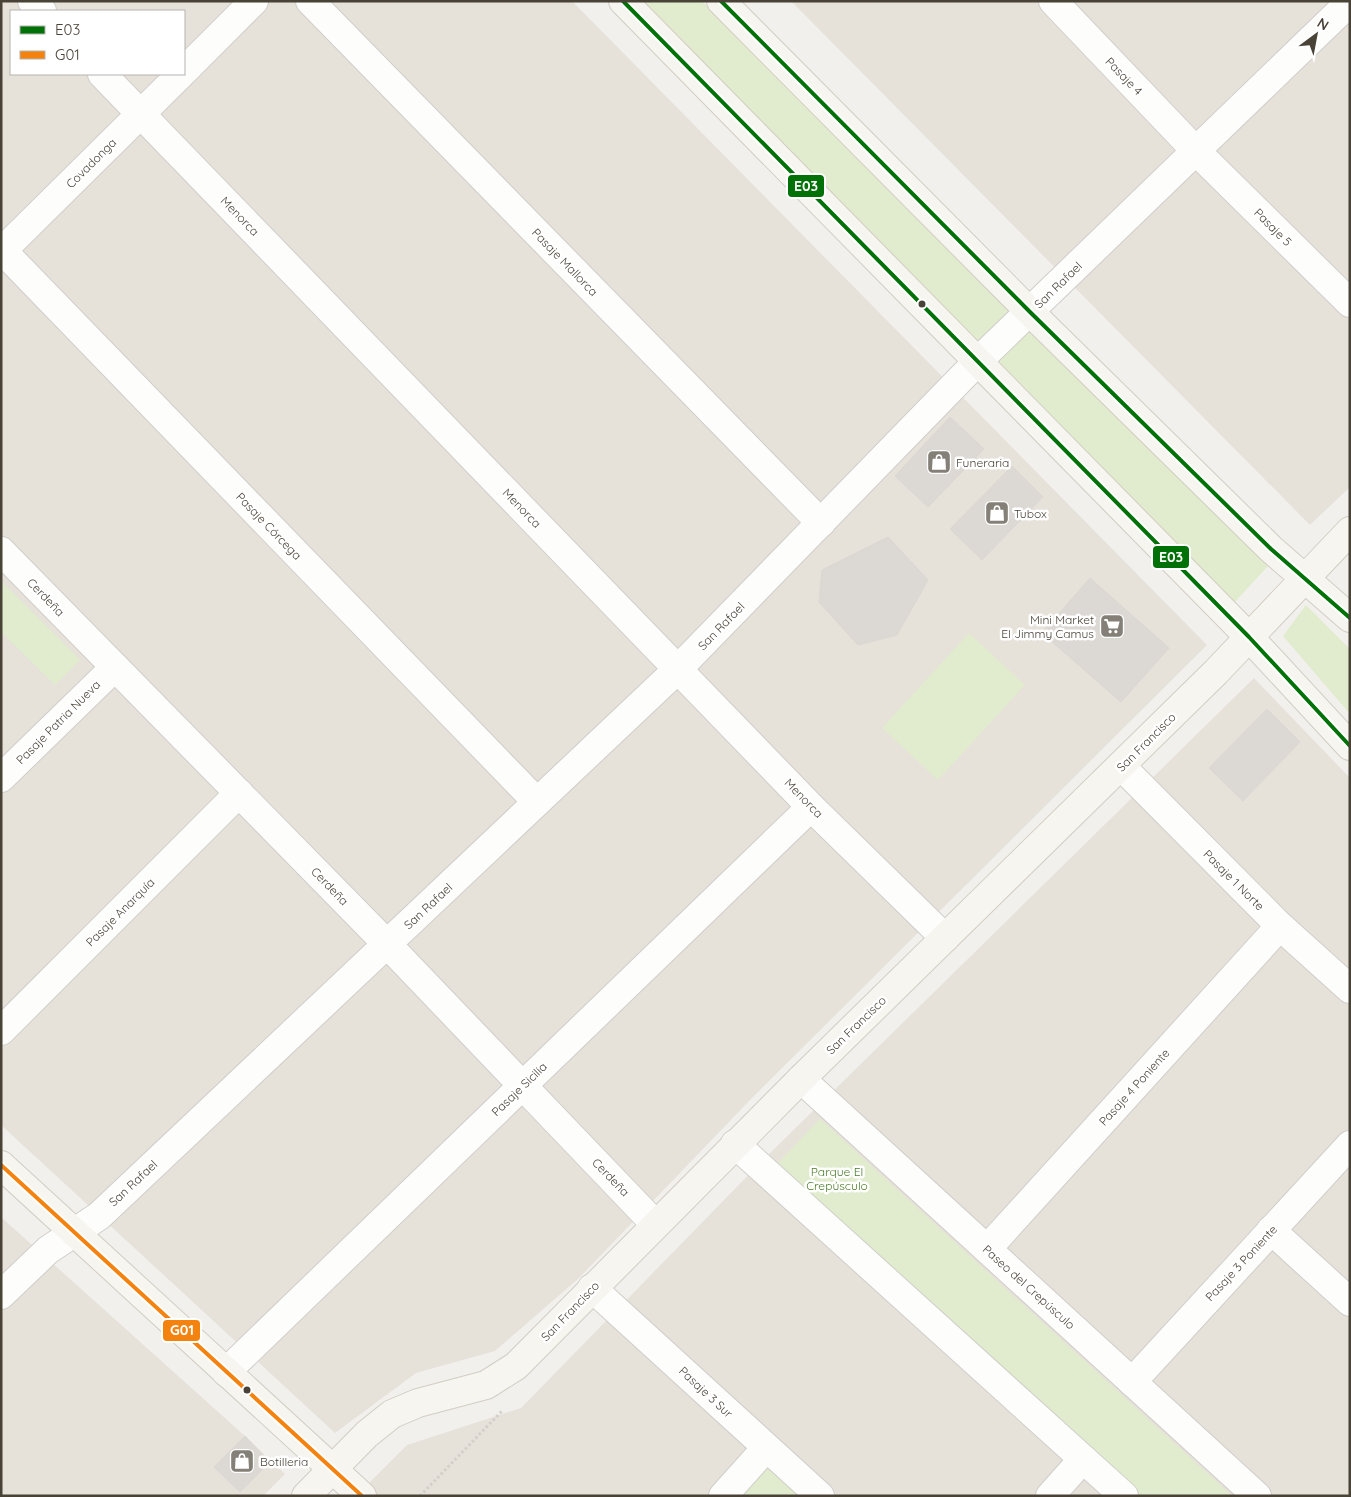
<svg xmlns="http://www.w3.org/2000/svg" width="1351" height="1497" viewBox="0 0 1351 1497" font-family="Quicksand,sans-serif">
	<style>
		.residential { fill: #e6e2da; fill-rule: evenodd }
		.green { fill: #e0eccd }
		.building { fill: #dcd9d5; stroke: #dbd7d2 }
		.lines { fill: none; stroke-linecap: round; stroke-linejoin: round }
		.street-casing { stroke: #d0ceca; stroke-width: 30 }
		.secondary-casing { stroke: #d2cdc3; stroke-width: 30 }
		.path { stroke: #d2d0cb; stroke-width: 3; stroke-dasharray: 2.5 2.5; stroke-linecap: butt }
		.street { stroke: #fdfdfc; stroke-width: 28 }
		.secondary { stroke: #f7f5f0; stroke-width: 28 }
		.bus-1-casing { stroke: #fff; stroke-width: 8 }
		.bus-2-casing { stroke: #fff; stroke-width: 8 }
		.bus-1 { stroke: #007106; stroke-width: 4 }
		.bus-2 { stroke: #f3820f; stroke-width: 4 }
		.bus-dot { fill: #494237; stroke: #fff; stroke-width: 2 }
		.labels { text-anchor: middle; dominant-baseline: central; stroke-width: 5; stroke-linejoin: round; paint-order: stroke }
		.street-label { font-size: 12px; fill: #494237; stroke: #fff }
		.poi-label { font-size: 12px; fill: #494237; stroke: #fff; text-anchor: start }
		.park-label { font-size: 12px; fill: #4b7c29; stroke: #fff }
		.line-badge { stroke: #fff; stroke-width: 2 }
		.badge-label { font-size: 14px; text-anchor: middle; font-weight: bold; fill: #fff }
	</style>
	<rect width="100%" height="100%" fill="#f2f0ed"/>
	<g class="residential">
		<path d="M1 1H572L1207 645 752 1098 579 1278 495 1351 416 1373 335 1433 1 1125ZM11 11H184V74H11Z"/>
		<path d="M791 1H1350V487L1310 525Z"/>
		<path d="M1254 678 1350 778V1496H356L407 1445 521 1408 766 1157Z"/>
		<path d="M1 1217 245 1436 285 1474 263 1496H1Z"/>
	</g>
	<g class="green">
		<path d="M639 1H702L905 207 1269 565 1233 604Z"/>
		<path d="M1 581 80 660 55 685 1 632Z"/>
		<path d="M1306 605 1350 649V714L1283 636Z"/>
		<path d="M969 633 1025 685 938 780 882 728Z"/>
		<path d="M820 1119 1232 1496H1140L775 1166Z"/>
		<path d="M768 1461 807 1496H736Z"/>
	</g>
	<g class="building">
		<path d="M950 417 984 449 928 507 895 476Z"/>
		<path d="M1012 466 1043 497 982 560 950 529Z"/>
		<path d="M888 537 928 580 897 635 858 645 819 602 822 570Z"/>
		<path d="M1090 578 1169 648 1121 702 1042 633Z"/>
		<path d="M1267 709 1300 742 1243 801 1209 768Z"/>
		<path d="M245 1436 263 1455 264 1468 240 1492 214 1467Z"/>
	</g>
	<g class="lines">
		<defs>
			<g id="street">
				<path d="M32 1 42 11"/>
				<path d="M310 1 821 523"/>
				<path d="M1053 1 1195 150 1350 303"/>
				<path d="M184 71 254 1"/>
				<path d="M102 74 811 807 945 938"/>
				<path d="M1 249 537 802"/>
				<path d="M1 252 181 74"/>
				<path d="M1 551 387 944 655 1224"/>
				<path d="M1121 766 1280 926 1350 989"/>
				<path d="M1 778 115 667"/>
				<path d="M1 1031 239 793"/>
				<path d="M801 1079 1257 1496"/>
				<path d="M735 1144 1124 1496"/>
				<path d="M1271 1230 1350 1302"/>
				<path d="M987 1249 1280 926"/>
				<path d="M592 1288 820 1496"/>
				<path d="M1 1295 48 1250 99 1216 678 669 977 362 1350 2"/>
				<path d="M226 1372 811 807"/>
				<path d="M1132 1382 1350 1145"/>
				<path d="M723 1496 766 1448"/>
				<path d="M1050 1496 1083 1459"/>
			</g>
			<g id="secondary">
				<path d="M623 1 1249 637 1350 746"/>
				<path d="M721 1 1030 312 1271 549 1350 618"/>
				<path d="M1 1165 362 1496"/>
				<path d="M306 1496 367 1434 392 1414 418 1403 486 1385 516 1366 801 1079 1216 672 1350 531"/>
			</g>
		</defs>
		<use href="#street" class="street-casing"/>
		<use href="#secondary" class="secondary-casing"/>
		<path class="path" d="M420 1496 502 1411"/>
		<use href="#street" class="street"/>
		<use href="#secondary" class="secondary"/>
		<defs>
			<g id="bus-1">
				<path d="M623 1 1249 637 1350 746"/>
				<path d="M721 1 1030 312 1271 549 1350 618"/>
			</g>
			<path id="bus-2" d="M1 1165 362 1496"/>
		</defs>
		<use href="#bus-1" class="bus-1-casing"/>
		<use href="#bus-2" class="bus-2-casing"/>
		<use href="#bus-1" class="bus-1"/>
		<use href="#bus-2" class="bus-2"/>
	</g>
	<defs>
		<symbol id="shop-square" viewBox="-11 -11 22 22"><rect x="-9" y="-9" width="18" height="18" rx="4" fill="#847f77" stroke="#fff"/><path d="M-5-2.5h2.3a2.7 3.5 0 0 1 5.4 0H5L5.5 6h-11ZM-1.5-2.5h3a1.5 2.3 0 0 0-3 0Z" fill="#fff"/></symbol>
		<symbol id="supermarket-square" viewBox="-11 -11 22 22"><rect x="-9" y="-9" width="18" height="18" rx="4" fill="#847f77" stroke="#fff"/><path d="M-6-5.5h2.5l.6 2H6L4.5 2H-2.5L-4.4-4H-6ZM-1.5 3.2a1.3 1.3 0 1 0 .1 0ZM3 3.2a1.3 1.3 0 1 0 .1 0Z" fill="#fff"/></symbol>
	</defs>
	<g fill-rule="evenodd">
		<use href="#shop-square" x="925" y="448" width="28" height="28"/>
		<use href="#shop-square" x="983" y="499" width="28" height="28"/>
		<use href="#supermarket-square" x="1098" y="612" width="28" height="28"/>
		<use href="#shop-square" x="228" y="1447" width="28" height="28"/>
	</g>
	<g class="bus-dot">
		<circle cx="922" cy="304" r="4.5"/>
		<circle cx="247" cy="1390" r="4.5"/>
	</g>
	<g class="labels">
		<g class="street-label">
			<text transform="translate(1124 76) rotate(46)">Pasaje 4</text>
			<text transform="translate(91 163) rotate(-45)">Covadonga</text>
			<text transform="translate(240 216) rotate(46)">Menorca</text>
			<text transform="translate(1273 227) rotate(45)">Pasaje 5</text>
			<text transform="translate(565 262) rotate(46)">Pasaje Mallorca</text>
			<text transform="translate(1058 285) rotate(-44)">San Rafael</text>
			<text transform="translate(522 508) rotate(46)">Menorca</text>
			<text transform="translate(269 526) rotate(46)">Pasaje Córcega</text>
			<text transform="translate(46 597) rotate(46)">Cerdeña</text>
			<text transform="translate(721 626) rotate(-46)">San Rafael</text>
			<text transform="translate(58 722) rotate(-45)">Pasaje Patria Nueva</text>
			<text transform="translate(1146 742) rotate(-45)">San Francisco</text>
			<text transform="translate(804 798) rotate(46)">Menorca</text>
			<text transform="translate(1234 880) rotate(45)">Pasaje 1 Norte</text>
			<text transform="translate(330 886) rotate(46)">Cerdeña</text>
			<text transform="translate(428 906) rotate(-43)">San Rafael</text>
			<text transform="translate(120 912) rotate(-45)">Pasaje Anarquía</text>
			<text transform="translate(856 1025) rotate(-44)">San Francisco</text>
			<text transform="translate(1134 1087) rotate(-48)">Pasaje 4 Poniente</text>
			<text transform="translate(519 1089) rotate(-44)">Pasaje Sicilia</text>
			<text transform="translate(611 1177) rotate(46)">Cerdeña</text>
			<text transform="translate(133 1183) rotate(-43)">San Rafael</text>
			<text transform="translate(1241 1263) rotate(-47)">Pasaje 3 Poniente</text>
			<text transform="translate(1029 1287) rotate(42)">Paseo del Crepúsculo</text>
			<text transform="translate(570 1311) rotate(-46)">San Francisco</text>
			<text transform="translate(706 1392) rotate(43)">Pasaje 3 Sur</text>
		</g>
		<g class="poi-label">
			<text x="956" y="462">Funeraria</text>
			<text x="1014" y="513">Tubox</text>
			<text x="1094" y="619" text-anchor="end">Mini Market<tspan x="1094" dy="14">El Jimmy Camus</tspan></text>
			<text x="260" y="1461">Botilleria</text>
		</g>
		<g class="park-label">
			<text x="837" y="1171">Parque El<tspan x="837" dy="14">Crepúsculo</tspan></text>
		</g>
	</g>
	<g class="line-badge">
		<rect x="787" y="174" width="38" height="24" rx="5" fill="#007106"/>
		<rect x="1152" y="545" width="38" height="24" rx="5" fill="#007106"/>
		<rect x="162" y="1319" width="39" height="23" rx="5" fill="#f3820f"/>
	</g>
	<g class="badge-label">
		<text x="806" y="191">E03</text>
		<text x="1171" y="562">E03</text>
		<text x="182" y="1335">G01</text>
	</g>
	<rect width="1351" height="1497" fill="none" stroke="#494237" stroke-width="5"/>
	<rect x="10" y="10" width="175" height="65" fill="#ffffff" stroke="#b6b3af"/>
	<rect x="20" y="26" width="25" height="8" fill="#007106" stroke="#b6b3af"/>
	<text x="55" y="35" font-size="15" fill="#494237">E03</text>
	<rect x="20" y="51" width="25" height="8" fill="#f3820f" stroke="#b6b3af"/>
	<text x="55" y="60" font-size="15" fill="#494237">G01</text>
	<g transform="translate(1316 35) rotate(32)" stroke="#ffffff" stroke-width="4" paint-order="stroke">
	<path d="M0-4L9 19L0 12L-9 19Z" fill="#494237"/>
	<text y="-8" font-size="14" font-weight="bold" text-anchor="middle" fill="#494237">N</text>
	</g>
</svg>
